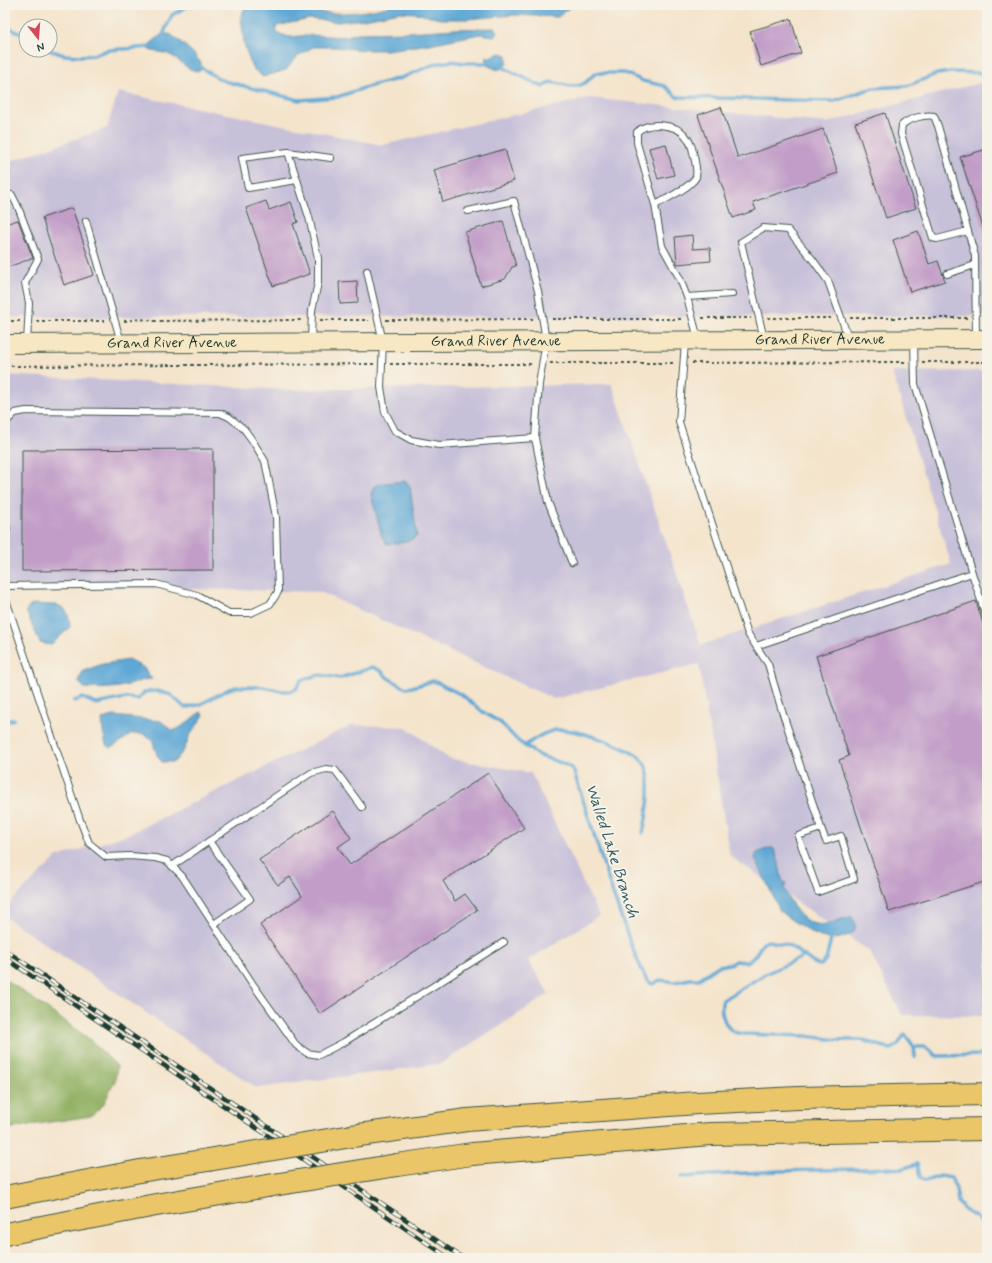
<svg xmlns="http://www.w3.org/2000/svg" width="992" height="1263" viewBox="0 0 992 1263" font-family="Mynerve,sans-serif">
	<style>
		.industrial { fill: #c7c0d9 }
		.forest { fill: #90b062; stroke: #58764b }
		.water { fill: #5fa8d6; stroke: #3f7285 }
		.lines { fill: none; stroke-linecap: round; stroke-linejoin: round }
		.stream { stroke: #5fa8d6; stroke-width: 3.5 }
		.building { fill: #c19dc8 }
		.lane-casing { stroke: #3f564b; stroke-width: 8 }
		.secondary-casing { stroke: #3f564b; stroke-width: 20 }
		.highway-casing { stroke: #3f564b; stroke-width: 24 }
		.path { stroke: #3f564b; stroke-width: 2; stroke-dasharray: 3 3; stroke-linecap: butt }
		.lane { stroke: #fff; stroke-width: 6 }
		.secondary { stroke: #f7e8c3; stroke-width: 18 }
		.highway { stroke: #eac669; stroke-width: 22 }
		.rail-casing { stroke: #1f3d34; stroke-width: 4.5 }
		.rail { stroke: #f7f3e8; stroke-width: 3; stroke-dasharray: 9; stroke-linecap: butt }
		.highway-bridge-casing { stroke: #3f564b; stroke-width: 24; stroke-linecap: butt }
		.highway-bridge { stroke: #eac669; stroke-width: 22 }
		.labels { text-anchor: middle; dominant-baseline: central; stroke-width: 4; stroke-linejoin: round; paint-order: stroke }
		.street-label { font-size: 15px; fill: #1f3d34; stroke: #f7f3e8 }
		.water-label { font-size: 16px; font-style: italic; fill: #325d65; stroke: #f7f3e8 }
	</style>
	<rect width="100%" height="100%" fill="#f7f3e8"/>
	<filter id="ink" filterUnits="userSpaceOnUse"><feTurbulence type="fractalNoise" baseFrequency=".025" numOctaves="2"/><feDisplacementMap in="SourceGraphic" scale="8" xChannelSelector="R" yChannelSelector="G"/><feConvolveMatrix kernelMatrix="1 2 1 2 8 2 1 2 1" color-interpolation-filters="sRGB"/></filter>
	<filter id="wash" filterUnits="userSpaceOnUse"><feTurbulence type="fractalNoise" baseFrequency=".012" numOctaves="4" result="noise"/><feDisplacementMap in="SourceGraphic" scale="16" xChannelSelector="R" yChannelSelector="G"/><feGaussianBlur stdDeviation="0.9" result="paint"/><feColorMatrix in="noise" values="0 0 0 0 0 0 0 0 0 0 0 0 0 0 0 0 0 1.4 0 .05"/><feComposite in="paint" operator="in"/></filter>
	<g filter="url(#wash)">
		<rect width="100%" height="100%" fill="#f4e4cc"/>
		<g class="industrial">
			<path d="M987 81V316L5 317V163L107 128 118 92 382 145 589 98 826 123Z"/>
			<path d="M987 371V1016L902 1015 869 951 730 856 699 664 554 699 320 592 5 585V375L289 390 612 384 701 645 951 564 892 372Z"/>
			<path d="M352 725 406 727 448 758 531 773 599 916 528 960 549 994 440 1064 257 1088 5 917V908L57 857 124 836Z"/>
		</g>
		<path class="forest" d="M5 979 88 1038 117 1066 115 1081 103 1105 91 1116 5 1129Z"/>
		<g class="water">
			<path d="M247 5H307C310 7 312 10 315 11 333 16 374 12 392 5H570V7L558 17 514 15 467 19H440L415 13 400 12 364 19 338 22 310 19 276 26 277 33 290 37 310 35 344 37 358 33 407 32 454 29 495 28 498 31 494 36 480 34 430 44 387 50H362L336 47H313L298 56 286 70 263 77 252 68 244 44 241 15Z"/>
			<path d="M162 34H170L182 43 194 54 201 63 200 71C187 72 180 59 168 54 162 52 155 52 149 50L150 44Z"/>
			<path d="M500 53 507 55V64C498 73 497 69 486 65V58Z"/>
			<path d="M406 481 410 487 417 536C409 543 397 543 387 544L382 537 371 494 374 486 384 483Z"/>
			<path d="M32 604C53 606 69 599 70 627L51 645 40 643 26 611Z"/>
			<path d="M129 660 144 668 152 679C143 679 136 683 128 685 113 689 99 689 84 688L78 681 83 671 103 664Z"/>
			<path d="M201 712 204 715 189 737 184 750 174 762H162L157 755 152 740 143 734H132L111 748 106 745 103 732 102 719 114 716 161 721 172 731C185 727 189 719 201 712Z"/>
			<path d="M769 848H773C780 858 779 871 783 882L786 883 784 888C791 904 803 928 825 924 835 923 843 917 852 917L856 925 854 932C833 945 819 938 801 926 793 921 786 917 780 911L755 858 757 853Z"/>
		</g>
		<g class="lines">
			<g class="stream">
				<path d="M5 26 26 36"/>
				<path d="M162 37 172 15 190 5"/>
				<path d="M49 50 64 55 81 56 93 55 108 50 152 47"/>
				<path d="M198 65 211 74 224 81 299 100 337 97 367 87 401 78 435 64 452 61 464 63H490"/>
				<path d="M500 66 543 87 550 82C559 83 574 89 583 84 588 82 591 76 596 73H625L643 81 665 86 677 97 834 101 873 88 907 86 937 74 951 72 987 73"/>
				<path d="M74 701 83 698 96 704 126 698 138 699 145 692 157 691 171 695 184 707H188L201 704 229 689 236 687H263L282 691H292L296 689 302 680 314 676 320 675 340 678 373 667 381 671 388 678 406 688 412 687 433 681 438 683 462 695 483 712 501 723 518 741 538 755 564 764 573 769 613 894 631 945 645 977 650 983 653 984 660 980 675 982 690 979H699C706 974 711 970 719 966 725 964 730 966 735 961L746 962 750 960 754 957 763 943 768 941 789 945 815 964 821 965 826 960 831 939"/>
				<path d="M5 722 14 719"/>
				<path d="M525 746C532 740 542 734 552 731 570 725 620 745 636 755 640 758 644 762 646 767 653 783 647 816 643 833"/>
				<path d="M805 956 765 974 723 1000C719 1009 724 1024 731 1030 734 1033 739 1033 743 1034L806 1036 838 1040H862L891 1049C898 1048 901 1039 905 1034L914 1047 915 1057"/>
				<path d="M914 1047H925L937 1056 987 1055"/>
				<path d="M681 1177 778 1171 862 1169 886 1168 901 1169 917 1164 920 1177 925 1181 941 1176 951 1178 956 1189 958 1202 964 1210 976 1217 987 1230"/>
			</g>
		</g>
		<g id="blocks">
			<g class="building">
				<path d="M791 19 801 53 761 66 750 31Z"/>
				<path d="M721 107 738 158 823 129 838 173 753 202 756 210 733 218 698 115Z"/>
				<path d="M885 113 916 208 886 218 855 123Z"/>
				<path d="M666 144 674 175 658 179 649 148Z"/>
				<path d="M505 149 514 181 443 202 434 170Z"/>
				<path d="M987 149V233H985L960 157Z"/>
				<path d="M266 201 269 210 291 202 298 222 293 224 310 274 273 286 246 208Z"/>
				<path d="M72 208 94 275 64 285 42 218Z"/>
				<path d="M18 220 33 258 5 268V224Z"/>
				<path d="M503 221 516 266 512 267 505 279 481 286 465 232Z"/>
				<path d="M918 231 929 264 938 261 945 281 910 292 893 240Z"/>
				<path d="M692 235 693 249 710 248 711 261 677 264 675 237Z"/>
				<path d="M357 281 358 303 340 304 339 282Z"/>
				<path d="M213 449V570L22 571V450Z"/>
				<path d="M976 601 987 637V819L984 820 987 829V881L889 912 839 760 849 756 816 656Z"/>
				<path d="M488 773 524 828 443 881 455 901 465 894 477 910 320 1014 260 925 302 896 290 877 278 885 259 860 333 811 351 838 338 847 350 865Z"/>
			</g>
		</g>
	</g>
	<g filter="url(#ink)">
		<use href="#blocks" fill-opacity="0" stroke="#3f564b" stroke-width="1"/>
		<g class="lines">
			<defs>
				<g id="lane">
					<path d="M288 152 297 180"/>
					<path d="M5 197 12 195 18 207 38 259 25 283 29 303 27 343"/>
					<path d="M655 205C666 199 690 188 696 177 697 172 696 166 695 161 693 152 692 143 685 135 675 124 648 121 637 132V143L655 205 662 246 680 279 687 297"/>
					<path d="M468 211 514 201 538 291 546 341 539 384 535 438 548 502 572 563"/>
					<path d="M86 221 121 342"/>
					<path d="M968 231 937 239 933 238 901 134 902 125C908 119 925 114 934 116L938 126 975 256 976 337"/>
					<path d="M367 271 383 342 381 387 385 412 395 431 411 440 439 445 535 438"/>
					<path d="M947 274 975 265"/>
					<path d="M698 339 687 297 732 294"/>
					<path d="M764 339 741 242 763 228 788 230 813 260 828 281 848 337"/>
					<path d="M311 341 312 310 318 283V258L309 217 297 180 248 188 242 158 288 152 331 158"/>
					<path d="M914 341 915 384 972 573"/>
					<path d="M685 342 679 422 748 634 768 664 782 711 821 828 798 836 818 892 854 879 841 836 826 841 821 828"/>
					<path d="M5 423 15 413 26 411 220 413 229 417 244 429 252 440 265 461 276 517 278 592 270 604 251 613H229L197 595 156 584 5 586"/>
					<path d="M5 521 7 528"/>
					<path d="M5 597 80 820 89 843 106 857 130 856 155 858 167 861 182 876 252 983 296 1045 307 1053 319 1055 344 1042 504 942"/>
					<path d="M756 646 972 573 987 619"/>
					<path d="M209 841 250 899 214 924"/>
					<path d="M172 866 311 773 326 769 335 770 362 807"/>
				</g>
				<g id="secondary">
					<path id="s1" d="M5 344 987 339"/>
				</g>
				<g id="highway">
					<path d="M352 1136 467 1120 697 1103 798 1098 987 1094"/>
					<path d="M397 1165 472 1154 710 1134 987 1129"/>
					<path d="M5 1197 140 1171 208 1160"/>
					<path d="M5 1234 156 1205 267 1186"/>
				</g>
			</defs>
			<use href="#lane" class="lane-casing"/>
			<use href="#secondary" class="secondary-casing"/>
			<use href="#highway" class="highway-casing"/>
			<g class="path">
				<path d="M702 318H751"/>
				<path d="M768 318H833"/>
				<path d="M850 318H967"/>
				<path d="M552 319H683"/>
				<path d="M320 320H369"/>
				<path d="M386 320 533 319"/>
				<path d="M5 321H20"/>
				<path d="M36 321H106"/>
				<path d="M124 321 141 319 153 321 303 320"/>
				<path d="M922 362H987"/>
				<path d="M550 363H676"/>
				<path d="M692 363 906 362"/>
				<path d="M390 364H534"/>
				<path d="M5 366 374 364"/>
			</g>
			<use href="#lane" class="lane"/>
			<use href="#secondary" class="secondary"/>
			<use href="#highway" class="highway"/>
			<defs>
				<g id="rail">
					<path d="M5 950 463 1258"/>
					<path d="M5 958 449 1258"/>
				</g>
			</defs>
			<use href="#rail" class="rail-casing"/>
			<use href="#rail" class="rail"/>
			<defs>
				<g id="highway-bridge">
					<path d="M208 1160 352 1136"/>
					<path d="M267 1186 397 1165"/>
				</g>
			</defs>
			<use href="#highway-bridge" class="highway-bridge-casing"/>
			<use href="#highway-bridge" class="highway-bridge"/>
		</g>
	</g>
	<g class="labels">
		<g class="street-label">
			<text stroke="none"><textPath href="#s1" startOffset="815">Grand River Avenue</textPath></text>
			<text stroke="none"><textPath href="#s1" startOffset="491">Grand River Avenue</textPath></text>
			<text stroke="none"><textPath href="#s1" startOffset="167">Grand River Avenue</textPath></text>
		</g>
		<g class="water-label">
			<text transform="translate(612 851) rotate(72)">Walled Lake Branch</text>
		</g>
	</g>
	<rect width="992" height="1263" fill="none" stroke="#f7f3e8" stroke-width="20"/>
	<g transform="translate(38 38) rotate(163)"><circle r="19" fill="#f7f3e8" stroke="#a1aaa0"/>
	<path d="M0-3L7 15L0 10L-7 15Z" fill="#d1495b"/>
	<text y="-6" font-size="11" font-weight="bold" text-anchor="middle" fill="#1f3d34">N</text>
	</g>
</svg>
